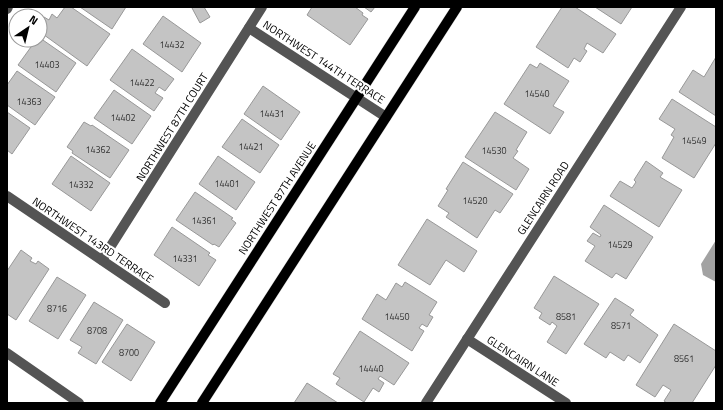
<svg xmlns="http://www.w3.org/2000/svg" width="723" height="410" viewBox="0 0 723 410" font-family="'Titillium Web',sans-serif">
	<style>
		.water { fill: #a2a2a2 }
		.building { fill: #c4c4c4; stroke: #989898 }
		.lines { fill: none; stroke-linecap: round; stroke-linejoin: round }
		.major-casing { stroke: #dbdbdb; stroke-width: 11 }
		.minor { stroke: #545454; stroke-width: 10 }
		.major { stroke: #000; stroke-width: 10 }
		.labels { text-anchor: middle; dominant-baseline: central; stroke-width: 4; stroke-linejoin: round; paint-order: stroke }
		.number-label { font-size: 9px; fill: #313131 }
		.street-label { font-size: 11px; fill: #000; stroke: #fff }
	</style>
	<rect width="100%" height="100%" fill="#fff"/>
	<path class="water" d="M716 240V282L703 275 701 264Z"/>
	<g class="building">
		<path d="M65 7H71L110 34 87 66 40 32V23L44 17 49 20 52 14 57 18Z"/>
		<path d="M80 7H126L112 29Z"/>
		<path d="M194 7H204L210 17 200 23 192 8Z"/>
		<path d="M312 7H355L363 13 362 15 368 19 350 45 307 15Z"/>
		<path d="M364 7H375L371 12Z"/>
		<path d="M562 7H575L616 34 603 53 587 43 584 49 587 51 580 62 574 58 568 68 536 47Z"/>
		<path d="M595 7H632L621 24Z"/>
		<path d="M163 16 201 43 182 72 143 44Z"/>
		<path d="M40 38 76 63 56 92 18 65 36 40H40Z"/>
		<path d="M132 49 174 79 165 91 159 87 155 93 163 98 154 111 110 80Z"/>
		<path d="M716 57V116L679 92 693 70 704 77Z"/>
		<path d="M540 63 569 81 553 106 564 112 550 134 504 104 530 64 537 68Z"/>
		<path d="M17 71 55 97 35 125 7 105V85Z"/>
		<path d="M263 86 300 112 281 140 244 114Z"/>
		<path d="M114 90 151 116 132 144 94 118Z"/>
		<path d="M672 99 716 127V143L694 178 662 158 674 137 671 135 675 129 659 119Z"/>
		<path d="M7 112 30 128 12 154 7 150Z"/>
		<path d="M495 112 527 132 516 150 518 151 513 158 529 169 516 190 465 157Z"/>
		<path d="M242 119 279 145 260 173 222 147Z"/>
		<path d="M84 122 91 126 92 125 129 150 110 178 72 153 73 151 67 147Z"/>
		<path d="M71 156 110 183 91 211 52 184Z"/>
		<path d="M218 156 255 182 236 210 199 184Z"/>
		<path d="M646 161 663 173 660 177 682 190 659 227 610 196 620 181 632 188 636 182 634 180Z"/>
		<path d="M463 162 513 194 500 213 495 210 477 238 446 217 449 213 438 206 448 190 446 189Z"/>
		<path d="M195 192 233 218 231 219 236 223 219 247 214 244 213 245 176 220Z"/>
		<path d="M604 205 653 237 626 279 616 273 612 278 585 261 595 246 587 241 593 233 600 237 601 235 590 227Z"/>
		<path d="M427 219 477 251 464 272 446 260 430 285 398 265Z"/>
		<path d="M172 227 210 253 208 255 216 260 199 286 154 255Z"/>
		<path d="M21 250 32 258 30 261 36 264 38 261 49 269 16 320 7 314V271Z"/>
		<path d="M554 276 599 304 566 354 547 342 557 326 552 322 550 325 539 318 542 313 534 308Z"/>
		<path d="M57 277 86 295 58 339 29 321Z"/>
		<path d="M405 282 437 302 429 315 433 317 427 327 422 324 419 328 424 331 412 351 362 319 377 294 386 300 396 283 402 287Z"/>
		<path d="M615 298 634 310 630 315 658 335 640 363 628 355 624 361 610 352 606 358 584 344Z"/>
		<path d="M94 302 123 320 96 364 78 353 82 347 70 340Z"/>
		<path d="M127 324 155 342 131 381 102 362Z"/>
		<path d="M674 324 716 351V365L692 403H667L664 401 671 390 663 385 655 397 636 385Z"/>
		<path d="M360 331 409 363 394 385 380 376 378 379 384 383 379 392 373 388 364 402 336 384 340 378 333 374Z"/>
		<path d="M307 383 338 403H294Z"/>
	</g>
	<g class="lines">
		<defs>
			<g id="major">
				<path d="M160 403 415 7"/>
				<path d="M202 403 457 7"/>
			</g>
		</defs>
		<use href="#major" class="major-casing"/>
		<g class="minor">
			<path d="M7 9 8 7"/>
			<path d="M249 28 386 117"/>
			<path d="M7 196 165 303"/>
			<path d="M102 260 262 7"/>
			<path d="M467 339 566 403"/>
			<path d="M7 353 79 403"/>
			<path d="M426 403 681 7"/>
		</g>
		<use href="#major" class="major"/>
	</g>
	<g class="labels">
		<g class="number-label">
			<text x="172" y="44">14432</text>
			<text x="47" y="64">14403</text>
			<text x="142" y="82">14422</text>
			<text x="537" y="93">14540</text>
			<text x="29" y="101">14363</text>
			<text x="272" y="113">14431</text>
			<text x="123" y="117">14402</text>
			<text x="694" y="140">14549</text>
			<text x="251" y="146">14421</text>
			<text x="98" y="149">14362</text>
			<text x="494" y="150">14530</text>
			<text x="227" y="183">14401</text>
			<text x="81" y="184">14332</text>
			<text x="475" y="200">14520</text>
			<text x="204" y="220">14361</text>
			<text x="620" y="244">14529</text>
			<text x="185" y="258">14331</text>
			<text x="57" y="308">8716</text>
			<text x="397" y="316">14450</text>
			<text x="566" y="316">8581</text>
			<text x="621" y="325">8571</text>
			<text x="97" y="330">8708</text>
			<text x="129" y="352">8700</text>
			<text x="684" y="358">8561</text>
			<text x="371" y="368">14440</text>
		</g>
		<g class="street-label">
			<text transform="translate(324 62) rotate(33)">NORTHWEST 144TH TERRACE</text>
			<text transform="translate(172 127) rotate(-58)">NORTHWEST 87TH COURT</text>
			<text transform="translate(277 198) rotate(-57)">NORTHWEST 87TH AVENUE</text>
			<text transform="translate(543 198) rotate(-57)">GLENCAIRN ROAD</text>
			<text transform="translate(93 240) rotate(34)">NORTHWEST 143RD TERRACE</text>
			<text transform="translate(523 361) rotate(33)">GLENCAIRN LANE</text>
		</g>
	</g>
	<rect width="723" height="410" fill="none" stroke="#000000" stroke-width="16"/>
	<g transform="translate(28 28) rotate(35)"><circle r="19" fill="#ffffff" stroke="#999999"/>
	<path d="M0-3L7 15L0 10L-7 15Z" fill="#000000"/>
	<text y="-6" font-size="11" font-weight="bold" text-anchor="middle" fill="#000000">N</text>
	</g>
</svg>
